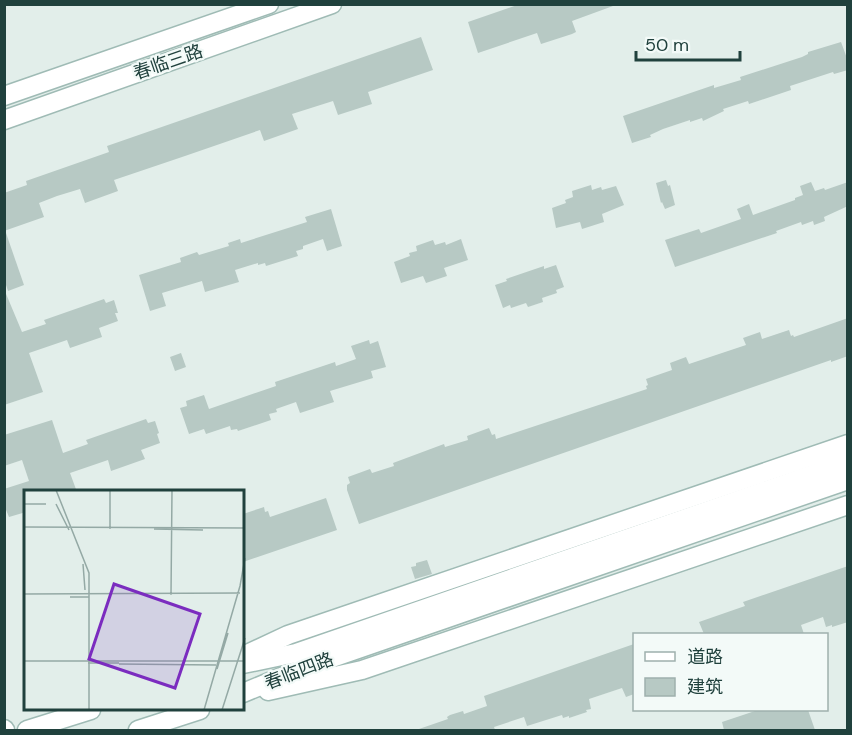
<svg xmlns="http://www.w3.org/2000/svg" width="852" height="735" viewBox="0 0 852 735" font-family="'DM Sans','Noto Sans SC',sans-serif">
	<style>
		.building { fill: #b7c9c4 }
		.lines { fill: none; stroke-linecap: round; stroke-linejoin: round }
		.secondary-casing { stroke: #9fbbb5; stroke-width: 21 }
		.secondary { stroke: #fff; stroke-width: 18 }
		.labels { text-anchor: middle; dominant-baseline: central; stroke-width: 4.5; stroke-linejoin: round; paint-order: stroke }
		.street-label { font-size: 18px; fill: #20413d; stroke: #f3faf8 }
		.inset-road { fill: none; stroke: #94a9a5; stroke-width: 1.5 }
		.view { fill: #7b2cbf; fill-opacity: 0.15; stroke: #7b2cbf; stroke-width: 3 }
		.inset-edge { fill: none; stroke: #20413d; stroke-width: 3 }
	</style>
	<rect width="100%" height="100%" fill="#e2eeea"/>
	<g class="building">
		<path d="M520 4H612L613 6 572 21 576 32 572 34 541 44 537 33 478 53 468 22Z"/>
		<path d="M421 37 433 70 368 92 372 104 338 115 333 101 292 114 298 129 264 141 260 130 185 156 114 180 118 191 85 203 80 189 57 196 39 203 44 217 4 231V193L27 185 26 181 109 152 107 146Z"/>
		<path d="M841 42 848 61V70L834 74 833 72 790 86 791 90 749 104 748 101 723 109 724 111 703 121 702 118 690 122V120L663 129 650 135 651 137 632 143 623 116 714 85V88L741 80 740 77 802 57 808 54V52Z"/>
		<path d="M666 180 668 186 670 185 675 205 665 209 662 202 661 203 656 183Z"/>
		<path d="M811 182 815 191 824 188 825 190 848 182V206L824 217 825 221 814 225 813 221 802 225 801 222 776 231 777 233 675 267 665 240 699 229 701 233 741 219 737 209 749 204 753 215 795 200V198L803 195 800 186Z"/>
		<path d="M591 185 592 190 601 187 602 190 616 186 624 205 602 214 604 222 582 229 580 222 556 228 552 208 566 203 565 200 573 197 572 191Z"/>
		<path d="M331 209 342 246 327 251 323 239 303 246V249L296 251 298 256 266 266 265 263 258 265V263L235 270 239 282 205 292 202 281 162 293 166 306 150 311 139 275 181 262 180 258 197 252 199 255 229 246 228 243 240 239 241 243 307 222 305 217Z"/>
		<path d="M6 233 24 285 8 291 4 279V234Z"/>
		<path d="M461 239 468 260 444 268 447 276 426 283 423 276 401 283 394 262 410 256 409 253 417 251 416 246 433 240 435 245 445 242 446 245Z"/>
		<path d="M556 265 564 287 556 290 557 293 542 298 543 302 528 307 526 303 511 308 510 305 503 308 495 285 507 281 506 279 544 266V269Z"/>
		<path d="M4 289 22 332 46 324 44 320 104 299 106 303 114 300 118 313H115L118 321 99 328 102 337 70 348 67 340 29 353 43 392 4 405Z"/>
		<path d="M848 318V356L831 362V360L359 524 347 490V485L350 483 348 477 370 469 372 473 394 466 393 463 444 444 445 447 468 440 467 436 489 428 492 435 495 434 496 439 647 389 646 386 648 385 646 379 672 370 670 363 686 357 689 364 746 345 743 338 760 332 762 339 789 330 791 336 793 335 794 337Z"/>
		<path d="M369 340 370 344 378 341 386 367 371 371 373 378 330 391 334 402 300 413 296 402 276 409 277 412 269 414 271 420 238 431 237 429 231 430 230 426 206 434 204 429 189 434 180 408 187 406 186 401 204 395 209 409 276 386 275 382 335 362 336 366 356 359 351 346Z"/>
		<path d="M181 353 186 367 175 371 170 357Z"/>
		<path d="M146 419 148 423 155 421 159 433 157 434 160 443 141 450 145 459 111 471 108 460 70 473 77 492H26V512L9 517 4 505V489L29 481 22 460 4 466V435L52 420 63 453 88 444 86 440Z"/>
		<path d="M326 498 337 530 243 562V514L264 507 265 512 268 511 270 517Z"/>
		<path d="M427 560 432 574 415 579 411 567 416 566V563Z"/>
		<path d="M848 566V622L832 627V625L826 627 823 617 801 625 804 634H704L699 622 745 606 743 602Z"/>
		<path d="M634 644V694L626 697 622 688 589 699 591 709 586 710 587 712 569 718V716L563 718 562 715 527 726 524 717 494 727 495 730H419V729L448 719 447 717 450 715 463 711 464 714 487 706 484 696Z"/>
		<path d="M758 710H808L815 730H724L722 722Z"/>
	</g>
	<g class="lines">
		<defs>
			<g id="secondary">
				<path d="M4 96 269 4"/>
				<path d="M4 120 332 4"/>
				<path d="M243 656 288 635 848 444"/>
				<path d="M243 664 296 653 848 462"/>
				<path d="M268 691 362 670 848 505"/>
				<path d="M243 693 303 668 848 480"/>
				<path d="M4 729 5 730"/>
				<path d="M27 730 91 710"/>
				<path d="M138 730 200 710"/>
			</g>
		</defs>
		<use href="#secondary" class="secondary-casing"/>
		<use href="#secondary" class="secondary"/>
	</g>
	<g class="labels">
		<g class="street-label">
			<text transform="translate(168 62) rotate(-19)">春临三路</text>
			<text transform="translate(299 671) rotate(-21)">春临四路</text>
		</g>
	</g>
	<g transform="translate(24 490)">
		<rect width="220" height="220" fill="#e2eeea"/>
		<path class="inset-road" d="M32 0 65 83V220M0 14H22M32 14 45 40M0 37 221 38M86 39V0M130 39 179 40M59 74 61 100M0 104 216 103M147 105 148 0M46 107H65M0 171H221M64 173H95M95 174 192 175M193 179 204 143M180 220 216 96 221 68M198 220 221 148"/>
		<path class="view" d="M90 94 176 124 151 198 65 169Z"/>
		<rect width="220" height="220" class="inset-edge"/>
	</g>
	<rect width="852" height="735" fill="none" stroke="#20413d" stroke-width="12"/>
	<rect x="633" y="633" width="195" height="78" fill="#f3faf8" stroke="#9fb0ad" stroke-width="1.5"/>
	<rect x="645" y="652" width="30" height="9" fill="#ffffff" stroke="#9fb0ad" stroke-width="1.5"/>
	<text x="687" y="663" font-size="18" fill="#20413d">道路</text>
	<rect x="645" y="678" width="30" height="18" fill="#b7c9c4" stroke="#9fb0ad" stroke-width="1.5"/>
	<text x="687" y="693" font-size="18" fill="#20413d">建筑</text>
	<path d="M636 51v9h104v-9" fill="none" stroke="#20413d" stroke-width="3"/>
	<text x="645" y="51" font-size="18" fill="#20413d" stroke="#f3faf8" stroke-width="4.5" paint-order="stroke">50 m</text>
</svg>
